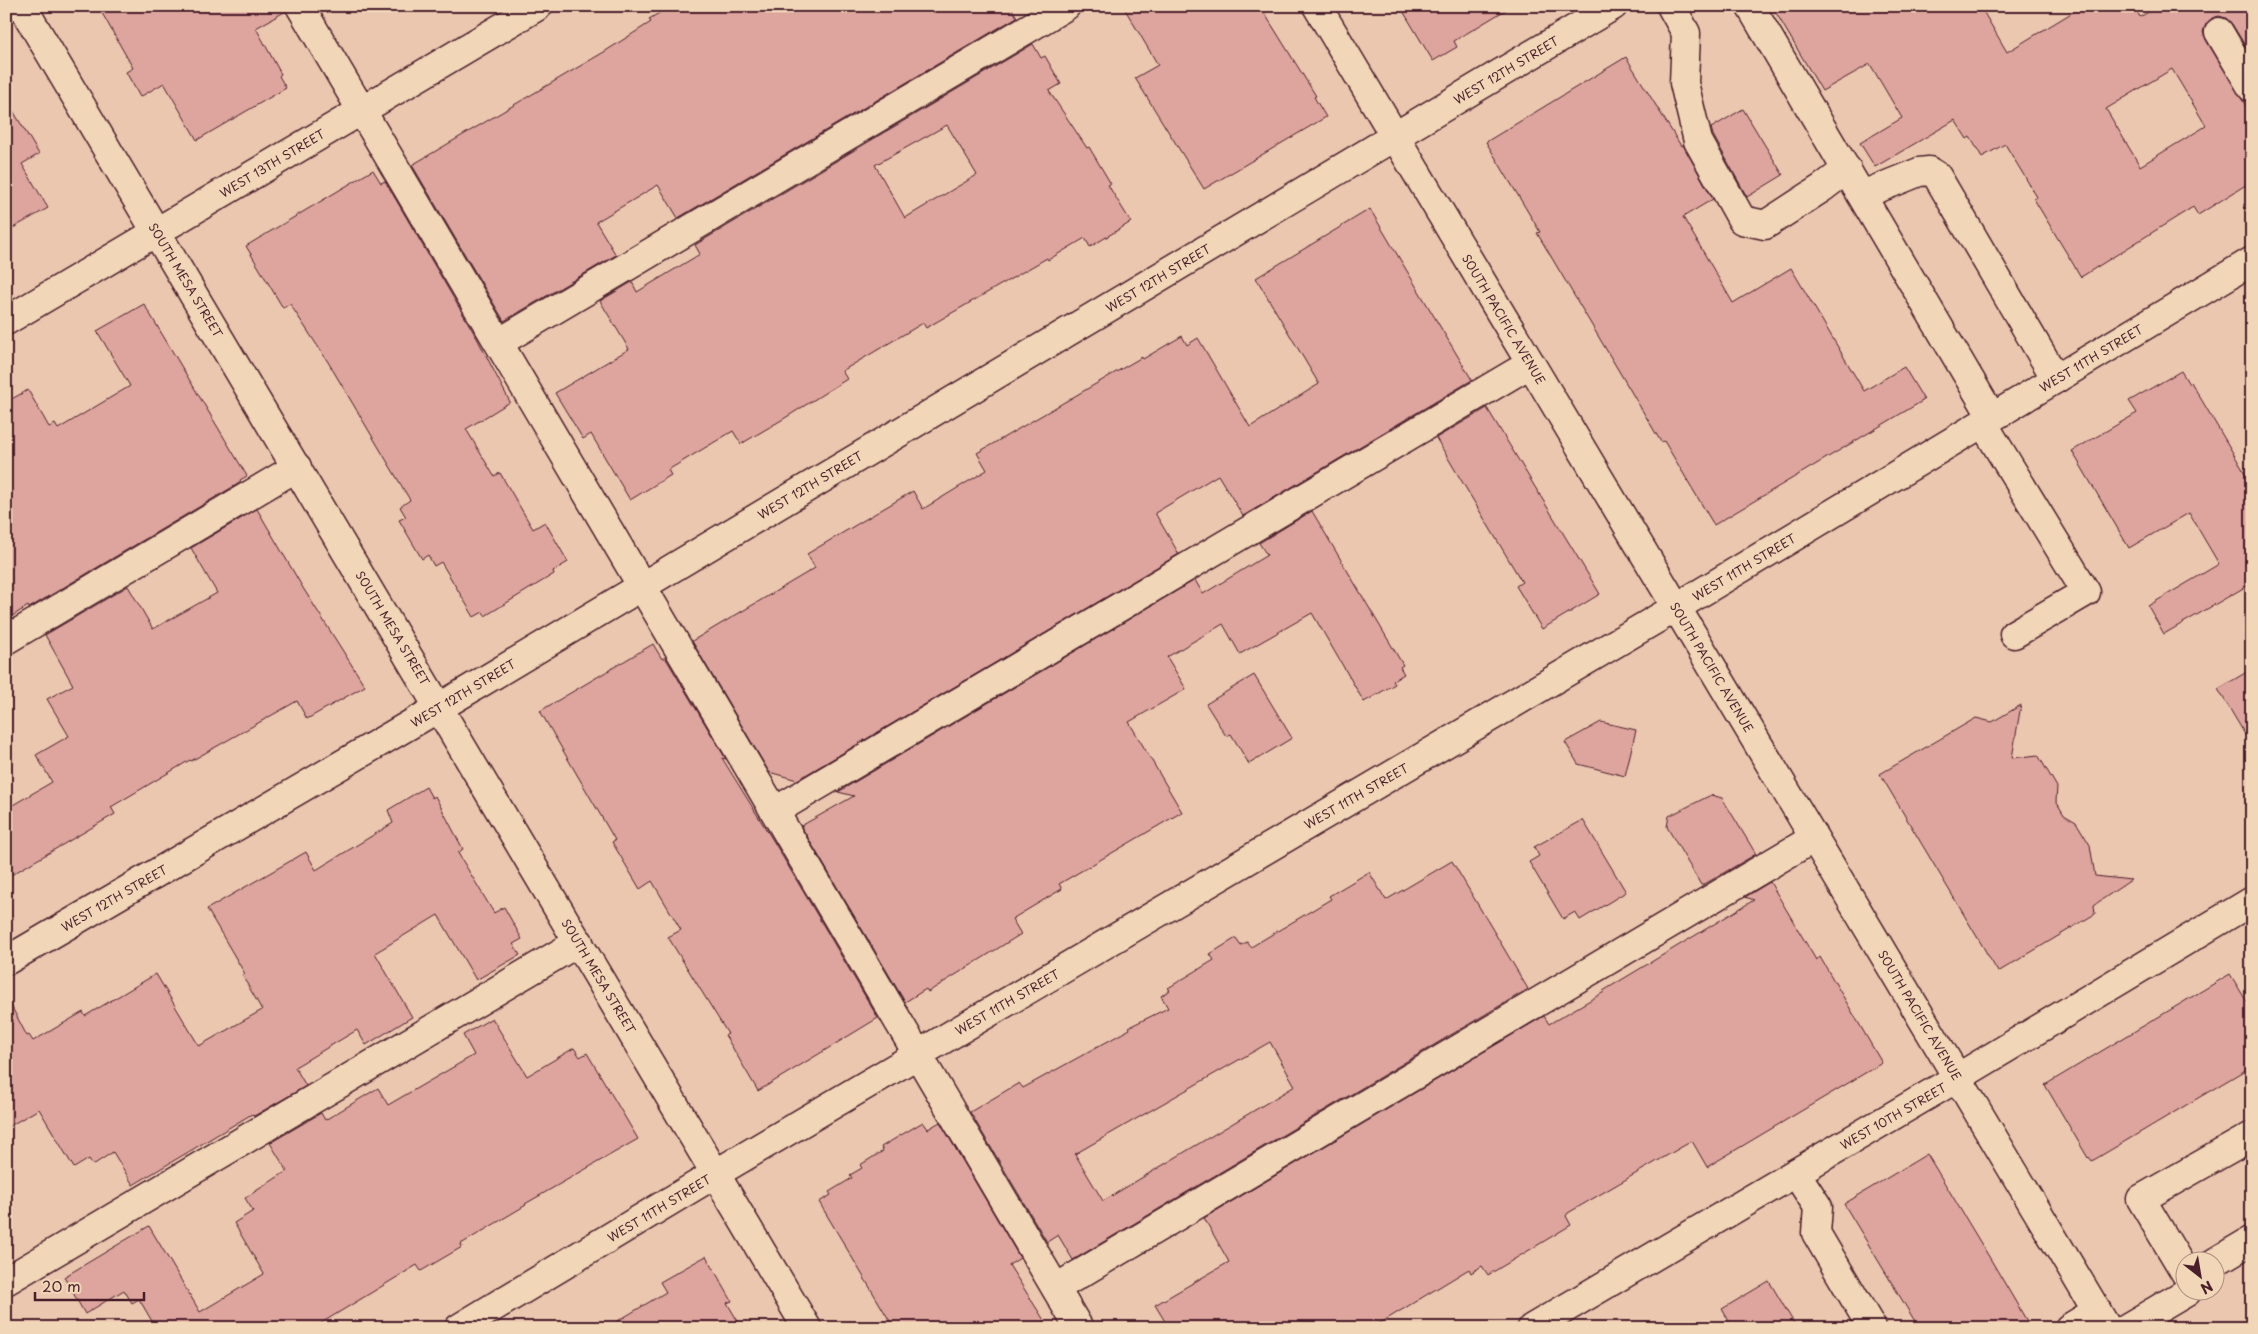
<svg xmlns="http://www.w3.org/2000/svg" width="2258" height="1334" viewBox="0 0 2258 1334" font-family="'Playpen Sans',sans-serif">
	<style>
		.building { fill: #dea49e; stroke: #4a1f2b; fill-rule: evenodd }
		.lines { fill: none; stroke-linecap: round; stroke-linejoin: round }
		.minor-casing { stroke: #4a1f2b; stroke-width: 31 }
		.major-casing { stroke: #4a1f2b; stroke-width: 31 }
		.minor { stroke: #f1d6b8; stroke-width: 28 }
		.major { stroke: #f1d6b8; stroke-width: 28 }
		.labels { text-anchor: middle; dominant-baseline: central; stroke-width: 4; stroke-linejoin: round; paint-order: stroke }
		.street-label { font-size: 12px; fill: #4a1f2b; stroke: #f1d6b8 }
	</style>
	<rect width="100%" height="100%" fill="#ebc7b0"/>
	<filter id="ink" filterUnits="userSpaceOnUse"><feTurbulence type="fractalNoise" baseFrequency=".02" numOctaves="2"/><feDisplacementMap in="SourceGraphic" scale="10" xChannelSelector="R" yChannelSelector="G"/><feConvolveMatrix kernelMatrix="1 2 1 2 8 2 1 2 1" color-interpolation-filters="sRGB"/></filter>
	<g filter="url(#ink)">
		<g class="building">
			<path d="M98 6H284L286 11 256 28 281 74 279 76 286 88 197 140 164 83 140 97 126 72 133 68Z"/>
			<path d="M671 6H1010L1017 17 678 218 658 185 596 222 616 255 504 321 412 165 604 52 651 22 649 19Z"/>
			<path d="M1123 6H1260L1316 96 1314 97 1326 117 1204 189 1135 78 1158 65Z"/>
			<path d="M1400 6H1512L1454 41 1457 47 1433 61Z"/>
			<path d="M1772 6H1980L2007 52 2083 6H2134L2140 17 2158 6H2252V57L2232 24 2226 18 2219 16 2212 18 2206 24 2203 32 2206 40 2252 116V181L2198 215 2193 207 2081 277 2034 199 2037 197 2005 144 1982 157 1970 137 1967 139 1955 120 1875 167 1860 143 1902 118 1870 64 1822 91ZM2172 69 2206 126 2140 166 2106 109Z"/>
			<path d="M1033 44 1041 58 1045 56 1061 84 1049 91 1087 148 1089 147 1111 184 1108 185 1131 222 1090 247 1085 238 1048 260 1047 258 926 328 923 323 842 371 847 379 785 418 741 444 733 431 668 470 671 475 630 500 591 434 583 439 555 393 629 349 600 301 632 282 637 292 700 254 695 245ZM947 125 977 175 905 218 875 165Z"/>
			<path d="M1626 57 1681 146 1683 145 1713 199 1683 217 1733 303 1791 268 1864 391 1904 367 1924 400 1714 525 1664 441 1661 442 1537 233 1540 232 1486 142Z"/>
			<path d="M6 99 39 154 22 164 48 208 6 232Z"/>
			<path d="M1743 109 1783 175 1747 197 1713 135 1711 128Z"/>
			<path d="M373 170 381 183 385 181 477 338 510 402 466 429 494 476 500 473 533 529 545 522 568 562 553 571 554 574 485 616 483 612 474 617 441 562 434 566 428 555 422 559 399 520 406 517 400 507 410 500 328 362 290 304 283 308 246 246Z"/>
			<path d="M1370 209 1472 380 1243 516 1218 475 1155 513 1179 554 797 780 769 772 692 641 815 568 807 554 913 491 923 509 987 470 977 453 1142 357 1143 359 1182 336 1187 345 1198 338 1250 427 1319 384 1256 278Z"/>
			<path d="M144 304 247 476 240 480 241 482 29 608 28 606 6 620V402L28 390 49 427 55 424 58 429 130 386 97 331Z"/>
			<path d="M2181 371 2189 384 2191 382 2252 485V583L2164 634 2148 606 2219 564 2189 513 2129 548 2072 451 2137 413 2129 401Z"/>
			<path d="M1487 408 1600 594 1542 629 1516 586 1522 582 1436 438Z"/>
			<path d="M257 509 303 588 365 686 307 719 297 701 191 761 190 760 111 807 115 814 6 878V809L52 782 36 755 69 736 47 699 73 685 45 635 128 586 153 629 217 593 191 548Z"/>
			<path d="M1312 511 1403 665 1400 667 1404 674 1393 681 1395 684 1364 702 1312 613 1240 654 1223 624 1167 657 1186 689 1129 722 1182 812 1059 884 1062 889 1012 919 1021 934 928 992 926 989 905 1002 801 826 854 796 838 792 1195 580 1203 594 1267 555 1259 543Z"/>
			<path d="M653 644 662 659 665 657 726 759 722 758 774 842 878 1018 758 1091 725 1035 728 1034 668 937 681 930 652 881 640 889 612 842 615 840 540 711Z"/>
			<path d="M2252 669V746L2218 689Z"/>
			<path d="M1254 675 1292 738 1249 764 1231 734 1226 736 1206 704Z"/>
			<path d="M2021 705 2012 758 2038 755 2057 787 2056 801 2064 815 2076 822 2090 845 2095 876 2131 880 2094 905 2095 914 1998 972 1880 774 1976 718 1992 722Z"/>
			<path d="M1601 722 1636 730 1625 776 1578 764 1565 742Z"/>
			<path d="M426 787 432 798 435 796 463 849 458 853 494 913 504 907 522 939 513 944 520 955 476 980 438 915 375 953 412 1017 366 1045 357 1030 295 1067 306 1086 254 1116 252 1114 133 1185 113 1152 93 1165 89 1159 74 1168 39 1109 6 1128V996L27 1036 29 1035 33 1041 83 1012 85 1016 156 974 199 1046 262 1010 242 975 245 974 207 909 306 852 316 870 393 823 388 810Z"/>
			<path d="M1711 795 1722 798 1756 854 1703 885H1701L1667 827 1669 816Z"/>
			<path d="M1583 820 1626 892 1580 920 1575 912 1563 919 1529 862 1539 856 1534 847Z"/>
			<path d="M1452 861 1528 989 1073 1260 1058 1235 1047 1242 970 1112 1019 1083 1023 1088 1130 1029 1129 1027 1168 1008 1161 996 1170 990 1168 988 1214 960 1210 954 1236 938 1241 945 1247 942 1251 947 1331 899 1329 896 1369 872 1386 900ZM1270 1042 1295 1086 1103 1201 1075 1154Z"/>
			<path d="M1770 882 1816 960 1820 957 1882 1063 1707 1167 1692 1141 1568 1213 1566 1216 1571 1225 1488 1275 1482 1266 1471 1273 1469 1269 1372 1328H1169L1155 1305 1229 1262 1204 1218 1544 1016 1549 1024 1604 992 1603 991 1754 900 1745 897Z"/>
			<path d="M2230 974 2252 1010V1066L2092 1161 2089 1157 2088 1158 2045 1085Z"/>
			<path d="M492 1018 527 1076 574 1048 580 1057 587 1053 638 1139 525 1204 526 1205 461 1244 462 1247 421 1271 417 1265 313 1328H156L139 1299 132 1303 124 1290 85 1314 64 1277 149 1226 200 1312 264 1274 234 1223 253 1211 245 1198 287 1171 270 1143 321 1113 325 1120 378 1088 388 1105 474 1055 463 1035Z"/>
			<path d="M923 1122 928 1129 940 1122 1020 1258 1009 1265 1049 1328H894L819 1202 831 1195 829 1192 852 1178 850 1175 862 1168 860 1165 883 1151 881 1147Z"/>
			<path d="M1927 1154 1991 1260 2031 1328H1919L1844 1204Z"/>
			<path d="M706 1256 732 1301 727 1303 742 1328H606L666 1292 660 1282Z"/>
			<path d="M1769 1281 1797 1328H1733L1722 1309Z"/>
		</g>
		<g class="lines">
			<defs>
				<g id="minor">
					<path d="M22 6 807 1328"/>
					<path d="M300 6 1079 1328"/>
					<path d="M1671 6 1686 33 1684 83 1698 141 1742 220 1765 225 1822 188 1847 169"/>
					<path d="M1750 6 1992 417"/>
					<path d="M2219 32 2252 88"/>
					<path d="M1862 195 1919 172 1929 171 1937 176 2056 379"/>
					<path d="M6 321 538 6"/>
					<path d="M500 342 1066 6"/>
					<path d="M1983 423 2086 592 2014 634"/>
					<path d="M6 640 297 467"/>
					<path d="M775 811 1530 364"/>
					<path d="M6 961 440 707 1613 6"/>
					<path d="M1796 1173 1818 1207 1816 1233 1872 1328"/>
					<path d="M2215 1262 2252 1240"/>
					<path d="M2186 1274 2141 1199 2252 1136"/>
					<path d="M6 1281 579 942"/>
					<path d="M1056 1288 1814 838"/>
					<path d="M459 1328 715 1174 1677 607 2252 261"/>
					<path d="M1532 1328 1957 1078 2252 901"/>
					<path d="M2069 1328 2097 1311"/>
					<path d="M2126 1328 2187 1292"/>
				</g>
				<path id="major" d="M1317 6 2107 1328"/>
			</defs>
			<use href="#minor" class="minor-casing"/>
			<use href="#major" class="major-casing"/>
			<use href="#minor" class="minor"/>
			<use href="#major" class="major"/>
		</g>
	</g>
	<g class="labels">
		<g class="street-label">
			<text transform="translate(1506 70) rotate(-31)">WEST 12TH STREET</text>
			<text transform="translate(272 163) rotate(-31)">WEST 13TH STREET</text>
			<text transform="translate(1158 278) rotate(-31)">WEST 12TH STREET</text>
			<text transform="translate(186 280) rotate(59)">SOUTH MESA STREET</text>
			<text transform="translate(1504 319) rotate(59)">SOUTH PACIFIC AVENUE</text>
			<text transform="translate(2091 358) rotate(-31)">WEST 11TH STREET</text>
			<text transform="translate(810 485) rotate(-31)">WEST 12TH STREET</text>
			<text transform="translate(1744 567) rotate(-31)">WEST 11TH STREET</text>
			<text transform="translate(393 628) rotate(59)">SOUTH MESA STREET</text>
			<text transform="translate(1712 667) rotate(59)">SOUTH PACIFIC AVENUE</text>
			<text transform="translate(463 693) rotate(-31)">WEST 12TH STREET</text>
			<text transform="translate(1356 796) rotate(-30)">WEST 11TH STREET</text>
			<text transform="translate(114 898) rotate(-30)">WEST 12TH STREET</text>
			<text transform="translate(599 976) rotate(59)">SOUTH MESA STREET</text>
			<text transform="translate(1007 1002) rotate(-30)">WEST 11TH STREET</text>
			<text transform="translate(1920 1015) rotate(59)">SOUTH PACIFIC AVENUE</text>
			<text transform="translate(1893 1116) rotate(-30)">WEST 10TH STREET</text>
			<text transform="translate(659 1208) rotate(-31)">WEST 11TH STREET</text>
		</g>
	</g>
	<rect width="2258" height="1334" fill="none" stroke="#f1d6b8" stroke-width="25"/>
	<rect x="12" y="12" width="2233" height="1309" fill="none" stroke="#4a1f2b" stroke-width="2" filter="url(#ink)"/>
	<g transform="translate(2200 1276) rotate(149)"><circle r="24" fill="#f1d6b8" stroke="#ae8d80"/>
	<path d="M0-4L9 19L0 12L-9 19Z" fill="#4a1f2b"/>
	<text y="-8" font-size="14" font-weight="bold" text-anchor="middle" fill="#4a1f2b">N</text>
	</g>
	<path d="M35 1292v8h109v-8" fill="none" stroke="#4a1f2b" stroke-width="2.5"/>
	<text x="42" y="1292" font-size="15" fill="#4a1f2b" stroke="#f1d6b8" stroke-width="4" paint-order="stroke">20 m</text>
</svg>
